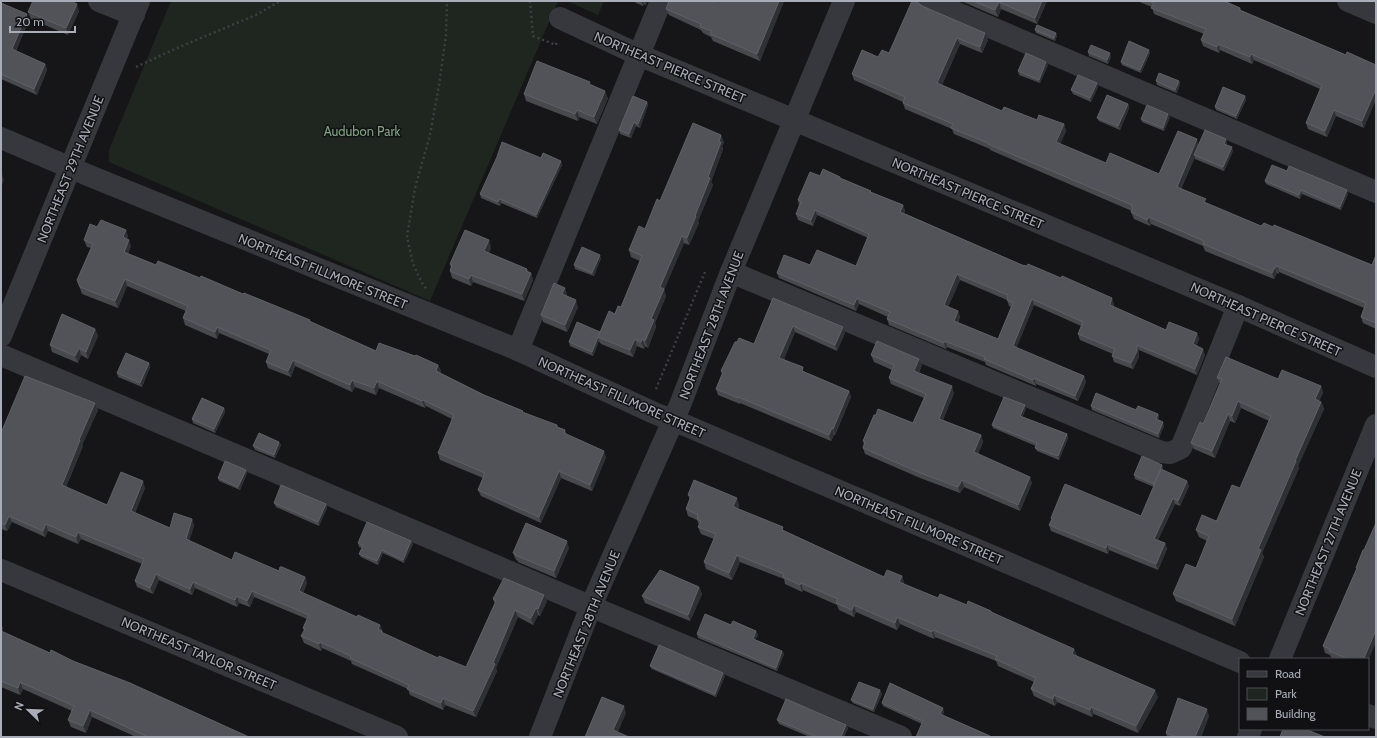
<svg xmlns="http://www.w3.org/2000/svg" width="1377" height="738" viewBox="0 0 1377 738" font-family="Cabin,sans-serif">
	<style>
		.green { fill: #1e261f }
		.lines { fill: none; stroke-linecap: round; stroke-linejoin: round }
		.path { stroke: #3d3f44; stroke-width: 2.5; stroke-dasharray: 2 3; stroke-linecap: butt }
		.minor { stroke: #37383d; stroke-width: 22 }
		.wall { fill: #47494d; fill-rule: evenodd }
		.shaded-wall { fill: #2f3033 }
		.building { fill: #525359; stroke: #5f6168; fill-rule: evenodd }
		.labels { text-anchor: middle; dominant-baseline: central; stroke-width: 3; stroke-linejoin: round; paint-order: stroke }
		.street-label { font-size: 13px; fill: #a8adb8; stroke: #111113 }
		.park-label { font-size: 13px; fill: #7fa381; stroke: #111113 }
	</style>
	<rect width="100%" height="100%" fill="#161618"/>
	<g class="green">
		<path d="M171 1H558L430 301 109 162V150Z"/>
		<path d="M567 1H604L598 15Z"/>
	</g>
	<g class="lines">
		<g class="path">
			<path d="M530 1 533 36 556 45 557 41"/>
			<path d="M136 67 177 48 256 15 280 1"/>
			<path d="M426 288 423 285 413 264 407 237 415 188 430 135 439 85 446 35 447 1"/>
			<path d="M656 389 705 272"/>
		</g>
		<g class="minor">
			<path d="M99 1 134 15"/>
			<path d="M929 1 1376 192"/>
			<path d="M1348 1 1376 13"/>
			<path d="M560 18 639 55 1238 306 1376 367"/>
			<path d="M1 138 90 176 518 350 654 413 687 426 1240 662"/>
			<path d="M731 272 1161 452 1170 453 1181 448 1238 306"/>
			<path d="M1 336 139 1"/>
			<path d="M518 350 661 1"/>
			<path d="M1 355 571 598 901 737"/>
			<path d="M1 570 397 737"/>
			<path d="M1280 659 1376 425"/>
			<path d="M1368 715 1376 718"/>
			<path d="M540 737 591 606 680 405 731 272 844 1"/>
			<path d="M1248 737 1251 729"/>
		</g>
	</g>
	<g class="wall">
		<path d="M632 1H647L646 5 644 4 643 6Z"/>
		<path d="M784 1 760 61 713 41 711 37 703 33 701 30 669 15 666 9 714 3Z"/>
		<path d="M961 1H1047L1037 24 1001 9 998 17Z"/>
		<path d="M1137 1H1224L1240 8 1241 10 1346 55 1364 128 1336 116 1327 137 1308 129 1306 123 1320 89 1254 60 1252 64 1220 50 1219 53 1203 46 1201 40 1204 34 1154 14 1152 7Z"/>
		<path d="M917 2 922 6 988 40 982 53 960 44 942 85 1002 111 1037 120 1064 124 1066 131 1060 144 1106 163 1159 174 1199 144 1227 142 1226 145 1233 151 1224 171 1195 159V157L1181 189 1207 204 1261 226 1372 265 1376 255V329L1363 323 1361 317 1364 308 1279 272V274L1277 273 1274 279 1205 251 1203 246 1151 224 1150 226 1134 219 1131 212 1132 211 990 150V149L954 134 952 129 905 109 903 103V102L854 80 852 74 878 57 889 53Z"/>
		<path d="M1 3 29 20 16 51 45 64 47 70 37 95 1 79Z"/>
		<path d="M79 11 68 35 31 19 28 12Z"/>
		<path d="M1035 30 1057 36 1055 41 1036 33Z"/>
		<path d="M1088 52 1111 57 1108 64 1089 56Z"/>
		<path d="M1150 53 1141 73 1122 65 1121 62Z"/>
		<path d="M1048 65 1040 83 1019 75 1018 71Z"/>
		<path d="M1156 81H1179L1180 84 1177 93 1157 85Z"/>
		<path d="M1097 83 1098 87 1091 102 1073 94 1071 90Z"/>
		<path d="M591 85 608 98 597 124 579 117 578 121 526 101 524 94Z"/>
		<path d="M1245 96 1246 100 1237 119 1216 110 1215 107Z"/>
		<path d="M647 102 648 105 640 128 636 126 631 138 620 134 619 130Z"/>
		<path d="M1128 104 1129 108 1120 130 1099 121 1097 118Z"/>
		<path d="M1170 117 1164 131 1142 122 1141 119Z"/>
		<path d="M724 142 722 146 723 149 711 182 713 185 698 221 699 223 689 245 684 243 664 290 666 296 655 323 656 327 648 348 645 346 644 349 637 346 633 357 601 344 599 341 593 356 570 346 569 342 600 332 615 314 621 307 640 261 631 257 629 250 645 229 660 201Z"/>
		<path d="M541 158 562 165 537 218 501 203 500 206 481 198 480 194Z"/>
		<path d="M1287 171 1348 194 1341 210 1302 194 1300 199 1266 184 1265 181Z"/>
		<path d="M820 176 840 177V178L871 192 903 205 905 211 904 213 1022 265 1114 304V307L1166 330 1197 333 1199 339 1196 346 1205 355 1197 375 1139 350V357L1133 369 1114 362 1112 356 1113 354 1080 340 1078 334 1081 326 1034 305 1016 348 1084 376 1086 382 1078 401 1036 384V386L986 365 985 362 947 347 946 349 889 325 887 319 888 317 859 304 856 311 779 278 777 273 810 265 856 266 868 238 817 215 813 226 798 220 796 214 799 205 798 200ZM960 280 1007 300 1009 306 1011 307 998 339 958 323 960 317 958 311 948 307Z"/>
		<path d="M97 227 128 236 127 239 131 246 128 254 156 265 200 278 243 294 310 322 376 351 438 365 441 371 440 373 484 395 523 411V412L565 430 566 434 606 457 592 491 561 478 541 523 481 496 478 490 483 478 440 460 438 453 452 419 426 406 425 408 379 388 376 395 355 387 352 392 295 366 291 377 268 368 266 362 269 354 219 333 217 339 185 325 183 318 186 311 127 286 118 308 82 294 77 280 91 248 87 247 84 240Z"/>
		<path d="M491 247 489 253 527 269 528 272 531 273 533 280 524 301 473 282 471 286 452 278 450 271 451 268 450 264Z"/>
		<path d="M601 258 594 276 575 269 574 265Z"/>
		<path d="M567 294V296L578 307 567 332 543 322 541 315Z"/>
		<path d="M773 298 845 333 837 351 795 332 784 359 805 372 849 391 851 397 835 435H834L831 441 740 403V404L718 395 716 389 722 374 721 371 737 342 754 344Z"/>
		<path d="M95 329 98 336 88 359 81 355 78 363 52 352 50 345Z"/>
		<path d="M871 355 919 359 922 365 919 373 954 393 943 420 981 435 983 442 978 454 1032 483 1020 511 964 487 960 493 920 478 865 454 863 448 864 445 863 441 913 423 924 398 891 384 889 378 892 370 874 362Z"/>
		<path d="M149 363 150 367 142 387 118 377 117 373Z"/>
		<path d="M1217 378 1278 379 1321 386 1323 393 1319 401 1321 402 1324 409 1298 466 1299 468 1262 553 1264 557 1235 626 1176 601 1173 594 1196 568 1207 541 1199 537 1196 530 1217 520 1240 488 1269 421 1241 408 1235 423 1230 421 1215 458 1194 449 1191 443 1203 424 1220 384Z"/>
		<path d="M95 403 98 410 82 445 83 446 66 487 107 505 145 488 135 513 170 528 192 519 194 526 189 541 232 560 305 577 307 583 303 593 383 631 382 633 438 658 466 667 495 604 493 599 547 601 540 616 538 615 533 625 518 617 496 668 497 671 476 717 445 705 443 710 410 695 408 689 352 664 351 661 322 648 321 651 304 643 301 636 304 631 303 628 307 619 254 597 250 607 239 603 237 607 195 588 192 595 159 580 153 594 137 587 135 581 142 564 81 539 78 544 48 531 45 537 12 522 7 531 1 529V433Z"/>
		<path d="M1091 406 1136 410 1158 414 1159 417 1158 420 1164 426 1159 438 1092 410Z"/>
		<path d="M224 408 225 412 215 433 193 423 192 419Z"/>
		<path d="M1026 409 1022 417 1067 434 1068 438 1059 460 1037 451 1035 448 1036 446 993 428 992 425Z"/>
		<path d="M279 442 281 445 275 458 255 450 253 446Z"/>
		<path d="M1162 465 1163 469V470L1187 481 1189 486 1180 506 1175 504 1158 540 1165 543 1167 549 1158 570 1109 550 1108 554 1051 531 1049 525 1052 520 1051 518 1141 516 1154 487 1135 479 1134 475Z"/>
		<path d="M246 470 247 473 240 490 219 481 218 478Z"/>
		<path d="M688 495 739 505 738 509 884 577 902 576 904 584 938 598 991 611 992 613 1158 697 1138 733 1094 714 1092 717 1057 702 1055 706 1034 696 1031 689 1034 682 998 666 996 661 935 637 934 639 900 624 897 630 856 612 854 617 839 610 837 605 803 590 802 592 785 584 784 579 740 562 732 580 706 569 704 562 714 539 701 534 698 527 699 525 697 520 688 516 686 509 690 500Z"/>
		<path d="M274 503 326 504 327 508 319 526 276 507Z"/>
		<path d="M411 541 413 544 404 563 383 553 378 565 361 557 359 554 362 548 359 547 358 543Z"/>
		<path d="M569 548 556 578 518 562 517 560H516L513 553Z"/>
		<path d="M1363 550 1368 659H1335L1331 657 1330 655 1325 653 1323 646 1357 569 1356 568Z"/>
		<path d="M699 587 702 594 690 621 645 603 642 596Z"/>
		<path d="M1 622 3 629 2 632 50 653 73 661 249 737H136L92 717 86 733 71 727 68 720 72 711 23 689 20 695 1 687Z"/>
		<path d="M731 625 758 635 755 640 782 651 784 654 777 671 698 638 697 634Z"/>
		<path d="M650 666 723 673 725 676 716 697 652 669Z"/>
		<path d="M880 690 882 694 874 712 853 703 851 700Z"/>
		<path d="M882 703 944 711 943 715 990 736V737H916L922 724 883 706Z"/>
		<path d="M1209 716 1201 737H1167L1166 733Z"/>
		<path d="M777 720 846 725 848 728 844 737H810L779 724Z"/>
	</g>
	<g class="shaded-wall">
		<path d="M641 1H643L644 4 643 6Z"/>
		<path d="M644 1H647L646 5Z"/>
		<path d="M779 1H784L760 61 757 54Z"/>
		<path d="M1042 1H1047L1037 24 1035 18Z"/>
		<path d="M999 2 1001 9 998 17 995 10Z"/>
		<path d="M77 4 79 11 68 35 66 28Z"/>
		<path d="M27 14 29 20 14 55 12 49Z"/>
		<path d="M985 33 988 40 982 53 980 47Z"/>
		<path d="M1056 33 1057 36 1055 41 1054 38Z"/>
		<path d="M957 38 960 44 940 89 937 83Z"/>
		<path d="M1218 44 1220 50 1219 53 1217 47Z"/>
		<path d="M1149 50 1150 53 1141 73 1140 70Z"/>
		<path d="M1110 53 1111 57 1108 64 1107 60Z"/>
		<path d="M1251 54 1254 60 1252 64 1250 57Z"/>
		<path d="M1046 62 1048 65 1040 83 1039 80Z"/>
		<path d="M45 64 47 70 37 95 34 89Z"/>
		<path d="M1179 81 1180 84 1177 93 1175 90Z"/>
		<path d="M1097 83 1098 87 1091 102 1090 98Z"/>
		<path d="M1376 89V100L1364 128 1362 121Z"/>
		<path d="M605 91 608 98 597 124 594 117Z"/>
		<path d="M1245 96 1246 100 1237 119 1236 116Z"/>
		<path d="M647 102 648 105 640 128 638 124Z"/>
		<path d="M1128 104 1129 108 1120 130 1118 126Z"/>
		<path d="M577 110 579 117 578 121 575 114Z"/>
		<path d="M1334 110 1336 116 1327 137 1325 131Z"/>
		<path d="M1168 114 1170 117 1164 131 1163 128Z"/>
		<path d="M634 122 636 126 631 138 629 134Z"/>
		<path d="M1064 124 1066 131 1058 149 1056 142Z"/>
		<path d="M721 135 724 142 722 146 723 149 711 182 713 185 698 221 699 223 689 245 687 238 708 177 719 142Z"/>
		<path d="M1197 139 1199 146 1194 155 1195 157 1179 193 1177 187Z"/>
		<path d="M1226 139 1227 142 1225 148 1224 144Z"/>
		<path d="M1232 147 1233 151 1224 171 1223 167Z"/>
		<path d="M561 161 562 165 537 218 536 215Z"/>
		<path d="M2 174 4 180 1 188V175Z"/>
		<path d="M1301 190 1302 194 1300 199 1299 195Z"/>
		<path d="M1347 190 1348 194 1341 210 1340 207Z"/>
		<path d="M500 199 501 203 500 206 498 202Z"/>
		<path d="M903 205 905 211 902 218 900 212Z"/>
		<path d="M815 210 817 215 813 226 811 220Z"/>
		<path d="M1149 217 1151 224 1150 226 1147 220Z"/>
		<path d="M126 230 128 236 125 244 123 237Z"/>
		<path d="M682 236 684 243 664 290 666 296 655 323 656 327 648 348 645 341 660 287Z"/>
		<path d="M129 240 131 246 126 259 124 252Z"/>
		<path d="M489 240 491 247 486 258 484 251Z"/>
		<path d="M600 255 601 258 594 276 592 273Z"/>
		<path d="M1277 266 1279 272V274L1276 267Z"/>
		<path d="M1275 267 1277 273 1274 279 1272 273Z"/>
		<path d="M531 273 533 280 524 301 522 294Z"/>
		<path d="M957 274 960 280 946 311 944 305Z"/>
		<path d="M471 275 473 282 471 286 469 279Z"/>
		<path d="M125 279 127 286 118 308 115 301Z"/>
		<path d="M565 288 567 294 565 301 562 294Z"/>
		<path d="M857 298 859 304 856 311 854 305Z"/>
		<path d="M1112 298 1114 304 1112 311 1110 305Z"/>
		<path d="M1032 299 1034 305 1015 352 1013 346Z"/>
		<path d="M576 300 578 307 567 332 565 325Z"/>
		<path d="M958 311 960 317 956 327 954 321Z"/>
		<path d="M793 326 795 332 782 364 779 358Z"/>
		<path d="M217 327 219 333 217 339 215 332Z"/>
		<path d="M843 327 845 333 837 351 835 345Z"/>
		<path d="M95 329 98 336 88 359 86 352Z"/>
		<path d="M1197 333 1199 339 1195 350 1193 344Z"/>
		<path d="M598 337 599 341 593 356 592 352Z"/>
		<path d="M635 339 637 346 633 357 630 350Z"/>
		<path d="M642 339 645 346 644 349 641 342Z"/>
		<path d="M945 341 947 347 946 349 944 343Z"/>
		<path d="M1137 345 1139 350V357L1133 369 1131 363Z"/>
		<path d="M79 348 81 355 78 363 75 356Z"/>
		<path d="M1203 349 1205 355 1197 375 1195 369Z"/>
		<path d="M919 359 922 365 917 377 914 371Z"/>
		<path d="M293 360 295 366 291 377 288 371Z"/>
		<path d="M149 363 150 367 142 387 140 383Z"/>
		<path d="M438 365 441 371 438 378 436 371Z"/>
		<path d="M1084 376 1086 382 1078 401 1075 396Z"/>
		<path d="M1034 378 1036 384V386L1033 380Z"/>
		<path d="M352 380 355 387 352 392 350 385Z"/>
		<path d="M377 381 379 388 376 395 374 388Z"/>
		<path d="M952 386 954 393 941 425 939 419Z"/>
		<path d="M1321 386 1323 393 1317 406 1315 399Z"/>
		<path d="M849 391 851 397 835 435 833 429Z"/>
		<path d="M423 400 426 406 425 408 422 401Z"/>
		<path d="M1238 401 1241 408 1235 423 1232 416Z"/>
		<path d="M1321 402 1324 409 1298 466 1299 468 1262 553 1264 557 1235 626 1232 619 1258 549 1295 461Z"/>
		<path d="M95 403 98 410 82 445 83 446 64 491 62 485 79 440Z"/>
		<path d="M1025 405 1026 409 1021 419 1020 416Z"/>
		<path d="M224 408 225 412 215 433 214 429Z"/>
		<path d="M1158 414 1159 417 1157 422 1156 419Z"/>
		<path d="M1228 414 1230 421 1215 458 1212 451Z"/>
		<path d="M1163 422 1164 426 1159 438 1158 434Z"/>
		<path d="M832 428 834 435 831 441 829 435Z"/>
		<path d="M1067 434 1068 438 1059 460 1058 456Z"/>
		<path d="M981 435 983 442 976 458 974 452Z"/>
		<path d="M279 442 281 445 275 458 274 455Z"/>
		<path d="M604 451 606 457 592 491 590 485Z"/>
		<path d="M1162 465 1163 469 1155 488 1154 484Z"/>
		<path d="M246 470 247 473 240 490 238 487Z"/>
		<path d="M559 471 561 478 541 523 539 517Z"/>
		<path d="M1030 477 1032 483 1020 511 1018 505Z"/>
		<path d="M962 480 964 487 960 493 958 487Z"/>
		<path d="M143 481 145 488 133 518 131 511Z"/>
		<path d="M1187 481 1189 486 1180 506 1178 501Z"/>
		<path d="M737 498 739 505 736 513 733 506Z"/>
		<path d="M1173 498 1175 504 1156 544 1154 539Z"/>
		<path d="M326 504 327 508 319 526 318 522Z"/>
		<path d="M9 516 12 522 7 531 5 525Z"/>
		<path d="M192 519 194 526 188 545 186 539Z"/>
		<path d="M46 524 48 531 45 537 43 531Z"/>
		<path d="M78 532 81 539 78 544 76 537Z"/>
		<path d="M411 541 413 544 404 563 403 560Z"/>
		<path d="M567 541 569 548 556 578 554 571Z"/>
		<path d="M1165 543 1167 549 1158 570 1156 564Z"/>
		<path d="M1107 544 1109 550 1108 554 1106 548Z"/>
		<path d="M382 550 383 553 378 565 377 561Z"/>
		<path d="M737 555 740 562 732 580 729 573Z"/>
		<path d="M156 574 159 580 153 594 150 588Z"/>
		<path d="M902 576 904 583 902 589 899 582Z"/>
		<path d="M305 577 307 583 301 597 299 591Z"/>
		<path d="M193 582 195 588 192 595 190 589Z"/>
		<path d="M801 583 803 590 802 592 800 585Z"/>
		<path d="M699 587 702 594 690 621 688 615Z"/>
		<path d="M252 591 254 597 250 607 247 601Z"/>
		<path d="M544 595 547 601 540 616 538 609Z"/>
		<path d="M237 596 239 603 237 607 235 600Z"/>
		<path d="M854 605 856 612 854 617 852 610Z"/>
		<path d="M536 608 538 615 533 625 531 618Z"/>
		<path d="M515 610 518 617 496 668 497 671 476 717 473 711Z"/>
		<path d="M897 617 900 624 897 630 895 623Z"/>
		<path d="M1 622 3 629 1 634Z"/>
		<path d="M380 625 383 631 382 632 384 637 378 629Z"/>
		<path d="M933 630 935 637 934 639 932 632Z"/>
		<path d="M1376 630V642L1368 661V659H1364V658Z"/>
		<path d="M756 631 758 635 754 643 753 639Z"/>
		<path d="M320 642 322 648 321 651 319 644Z"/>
		<path d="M1074 649 1077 655 1075 661 1072 654Z"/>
		<path d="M782 651 784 654 777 671 776 668Z"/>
		<path d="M723 673 725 676 716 697 715 694Z"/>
		<path d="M20 682 23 689 20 695 18 688Z"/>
		<path d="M880 690 882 694 874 712 873 709Z"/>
		<path d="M1155 690 1158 697 1138 733 1136 726Z"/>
		<path d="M1054 695 1057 702 1055 706 1053 699Z"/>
		<path d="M443 698 445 705 443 710 441 703Z"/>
		<path d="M624 706 626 713 616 737 613 730Z"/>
		<path d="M1091 707 1094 714 1092 717 1090 710Z"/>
		<path d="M943 708 944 711 942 717 940 714Z"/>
		<path d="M1207 709 1209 716 1201 737H1195Z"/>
		<path d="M90 710 92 717 86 733 83 726Z"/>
		<path d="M846 725 848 728 844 737H841Z"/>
	</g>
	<g class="building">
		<path d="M33 1H71L77 4 66 28 28 12Z"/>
		<path d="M669 1H710L714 3 715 1H779L757 54 710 34 712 31 700 27 701 24 666 9Z"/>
		<path d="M912 1H916L917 2 922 6 985 33 980 47 957 38 937 83 1002 111 1004 107 1037 120 1039 115 1064 124 1056 142 1106 163 1110 153 1159 174 1178 131 1197 139 1177 187 1206 199 1204 202 1261 226 1264 223 1273 227 1274 225 1372 265 1376 255V323L1361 317 1366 303 1277 266 1276 267H1275L1272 273 1203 244 1204 241 1149 217 1147 220 1131 212 1133 207 1131 206 1132 205 988 144V143L951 128 953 124 903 103 905 97 852 74 862 50 878 57 882 50 889 53Z"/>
		<path d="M973 1H1042L1035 18 999 2 995 10Z"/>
		<path d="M1149 1H1224L1240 8 1239 10 1346 55 1347 52 1376 65V89L1362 121 1334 110 1325 131 1306 123 1322 85 1251 54 1250 57 1218 44 1217 47 1201 40 1206 29 1151 8 1154 3Z"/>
		<path d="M1 3 27 14 12 49 45 64 34 89 1 74Z"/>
		<path d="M1037 25 1056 33 1054 38 1035 30Z"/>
		<path d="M1129 41 1149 50 1140 70 1121 62Z"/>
		<path d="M1091 45 1110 53 1107 60 1088 52Z"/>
		<path d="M1026 53 1046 62 1039 80 1018 71Z"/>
		<path d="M537 61 590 82 589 84 605 91 594 117 577 110 575 114 524 94Z"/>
		<path d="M1159 73 1179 81 1175 90 1156 81Z"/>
		<path d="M1078 75 1097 83 1090 98 1071 90Z"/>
		<path d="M1223 87 1245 96 1236 116 1215 107Z"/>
		<path d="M1107 95 1128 104 1118 126 1097 118Z"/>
		<path d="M633 96 647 102 638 124 634 122 629 134 619 130Z"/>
		<path d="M1147 105 1168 114 1163 128 1141 119Z"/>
		<path d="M693 123 721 135 719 142H721L708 177 710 178 695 216H696L687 238 682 236 660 287 664 289 651 319 654 320 645 341 642 339 641 342 635 339 630 350 598 337 609 311 615 314 618 306 621 307 642 256 629 250 639 226 645 229 657 199 660 201Z"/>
		<path d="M1205 130 1226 139 1224 144 1232 147 1223 167 1194 155Z"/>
		<path d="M502 142 541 158 543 153 561 161 536 215 500 199 498 202 480 194 497 157Z"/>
		<path d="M1272 165 1287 171 1289 166 1347 190 1340 207 1301 190 1299 195 1265 181Z"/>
		<path d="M823 169 840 177V178L871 191 870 192 903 205 900 212 1022 265 1027 266 1028 264 1061 278 1062 276 1112 298 1110 305 1166 330 1169 322 1197 333 1193 344 1203 349 1195 369 1137 345V351L1131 363 1112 356 1115 349 1078 334 1083 322 1032 299 1013 346 1084 376 1075 396 1034 378 1033 380 984 359 985 357 945 341 944 343 887 319 890 312 857 298 854 305 777 273 784 255 810 265 817 250 856 266 869 234 815 210 811 220 796 214 801 202 798 200 810 172 820 176ZM957 274 1008 295 1007 300 1013 303 998 339 954 321 958 311 944 305Z"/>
		<path d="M101 220 126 230 123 237 129 240 124 252 156 265 158 261 200 278 201 276 243 294 244 293 310 320 309 321 376 351 379 343 415 356 416 355 438 365 436 371 484 395 523 411 522 412 557 425V427L565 430 564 433 604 451 590 485 559 471 539 517 478 490 485 473 438 453 454 415 423 400 422 401 377 381 374 388 352 380 350 385 293 360 288 371 266 362 271 350 217 327 215 332 183 318 188 306 125 279 115 301 80 287 77 280 93 244 84 240 90 224 97 227Z"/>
		<path d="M465 230 489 240 484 251 527 269 526 271 531 273 522 294 471 275 469 279 450 271 452 265 450 264Z"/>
		<path d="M582 247 600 255 592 273 574 265Z"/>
		<path d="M554 283 565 288 562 294 576 300 565 325 541 315Z"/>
		<path d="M773 298 843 327 835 345 793 326 779 358 803 367 802 371 849 391 833 429 832 428 829 435 738 397V398L716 389 723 372 721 371 735 342H737L739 338 754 344Z"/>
		<path d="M62 314 95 329 86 352 79 348 75 356 50 345Z"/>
		<path d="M577 322 600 332 592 352 569 342Z"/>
		<path d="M877 341 919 359 914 371 952 386 939 419 981 435 974 452 1030 477 1018 505 962 480 958 487 918 472 863 448 865 442 863 441 874 415H876L878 409 913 423 926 394 889 378 894 365 871 355Z"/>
		<path d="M126 353 149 363 140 383 117 373Z"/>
		<path d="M1226 357 1278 379 1282 370 1321 386 1315 399 1321 402 1295 461H1296L1258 549 1261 550 1232 619 1173 594 1186 564 1196 568 1209 536 1196 530 1202 515 1216 521 1217 520 1232 485 1240 488 1271 416 1238 401 1232 416 1228 414 1212 451 1191 443 1200 422 1203 424 1222 379 1217 378Z"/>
		<path d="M25 376 95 403 79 440H80L62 485 107 505 121 472 143 481 131 511 170 528 174 513 192 519 186 539 232 560 235 552 279 571 280 567H282L305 577 299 591 357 617 358 615 380 625 378 629 382 631 381 632 438 658 439 656 466 667 496 601 493 599 504 578 544 595 538 609 536 608 531 618 515 610 493 663 495 664 473 711 443 698 441 703 407 689 409 685 350 658 351 656 320 642 319 644 301 636 305 629 303 628 309 615 252 591 247 601 237 596 235 600 193 582 190 589 156 574 150 588 135 581 144 559 78 532 76 537 46 524 43 531 9 516 5 525 1 523V433Z"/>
		<path d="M1096 393 1136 410 1138 406 1158 414 1156 419 1163 422 1158 434 1091 406Z"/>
		<path d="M1004 397 1025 405 1020 416 1067 434 1058 456 1035 448 1037 443 992 425Z"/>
		<path d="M202 398 224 408 214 429 192 419Z"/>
		<path d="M259 433 279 442 274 455 253 446Z"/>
		<path d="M1142 456 1162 465 1154 484 1134 475Z"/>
		<path d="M225 461 246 470 238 487 218 478Z"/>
		<path d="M1161 469 1187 481 1178 501 1173 498 1154 539 1165 543 1156 564 1107 544 1106 548 1049 525 1052 519 1051 518 1065 484 1141 516Z"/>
		<path d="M694 480 737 498 733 506 736 508 783 527 782 530 884 577 887 570 902 576 899 582 938 598 940 594 967 605 968 601 991 611V612L1074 649 1072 654 1155 690 1136 726 1091 707 1090 710 1054 695 1053 699 1031 689 1036 678 995 659 997 656 933 630 932 632 897 617 895 623 854 605 852 610 836 603 838 599 801 583 800 585 783 577 784 574 737 555 729 573 704 562 716 534 698 527 701 521 697 519 698 515 686 509 691 496 688 495Z"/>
		<path d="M281 485 326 504 318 522 274 503Z"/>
		<path d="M367 522 411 541 403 560 382 550 377 561 359 554 363 546 358 543Z"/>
		<path d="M526 523 567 541 554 571 515 555 516 554 513 553Z"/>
		<path d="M1376 523V630L1364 658 1361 657 1360 659H1348L1329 651 1330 649 1323 646 1357 568H1356L1363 550H1364Z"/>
		<path d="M660 570 699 587 688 615 642 596Z"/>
		<path d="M705 614 731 625 733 621 756 631 753 639 782 651 776 668 697 634Z"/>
		<path d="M1 631 50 653 51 650 73 661 130 683 249 737H148L90 710 83 726 68 720 74 706 20 682 18 688 1 681Z"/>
		<path d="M659 645 723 673 715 694 650 666Z"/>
		<path d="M859 682 880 690 873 709 851 700Z"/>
		<path d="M890 683 943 708 940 714 990 736V737H916L923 721 882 703Z"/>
		<path d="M602 697 624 706 613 730 629 737H585Z"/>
		<path d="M1178 698 1207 709 1195 737H1176L1166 733Z"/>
		<path d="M786 699 846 725 841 737H817L777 720Z"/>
		<path d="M1283 729H1305L1325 737H1280Z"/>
	</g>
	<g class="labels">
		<g class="street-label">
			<text transform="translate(670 67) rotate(23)">NORTHEAST PIERCE STREET</text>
			<text transform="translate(70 169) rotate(-68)">NORTHEAST 29TH AVENUE</text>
			<text transform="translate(968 193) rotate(23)">NORTHEAST PIERCE STREET</text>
			<text transform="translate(323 271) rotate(22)">NORTHEAST FILLMORE STREET</text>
			<text transform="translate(1266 319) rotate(24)">NORTHEAST PIERCE STREET</text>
			<text transform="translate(711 325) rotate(-69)">NORTHEAST 28TH AVENUE</text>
			<text transform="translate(622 397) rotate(24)">NORTHEAST FILLMORE STREET</text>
			<text transform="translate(919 525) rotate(23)">NORTHEAST FILLMORE STREET</text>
			<text transform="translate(1328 542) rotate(-68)">NORTHEAST 27TH AVENUE</text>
			<text transform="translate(586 624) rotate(-68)">NORTHEAST 28TH AVENUE</text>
			<text transform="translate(199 653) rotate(23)">NORTHEAST TAYLOR STREET</text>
		</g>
		<g class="park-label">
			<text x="362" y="131">Audubon Park</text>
		</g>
	</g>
	<rect width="1377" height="738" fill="none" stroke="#a8adb8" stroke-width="4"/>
	<rect x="1239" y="658" width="130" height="72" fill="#111113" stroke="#4d4f55"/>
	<rect x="1247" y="671" width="20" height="6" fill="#37383d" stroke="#4d4f55"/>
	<text x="1275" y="678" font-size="12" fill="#a8adb8">Road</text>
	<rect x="1247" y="688" width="20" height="12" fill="#1e261f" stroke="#4d4f55"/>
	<text x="1275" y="698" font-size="12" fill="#a8adb8">Park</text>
	<rect x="1247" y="708" width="20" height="12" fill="#525359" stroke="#4d4f55"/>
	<text x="1275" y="718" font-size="12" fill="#a8adb8">Building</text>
	<g transform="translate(28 710) rotate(293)" stroke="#111113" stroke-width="3" paint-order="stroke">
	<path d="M0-3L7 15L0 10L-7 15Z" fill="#a8adb8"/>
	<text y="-6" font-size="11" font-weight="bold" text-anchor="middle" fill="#a8adb8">N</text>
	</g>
	<path d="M10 26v6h65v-6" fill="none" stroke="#a8adb8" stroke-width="2"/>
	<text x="16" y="26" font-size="12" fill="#a8adb8" stroke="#111113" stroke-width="3" paint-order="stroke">20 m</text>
</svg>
